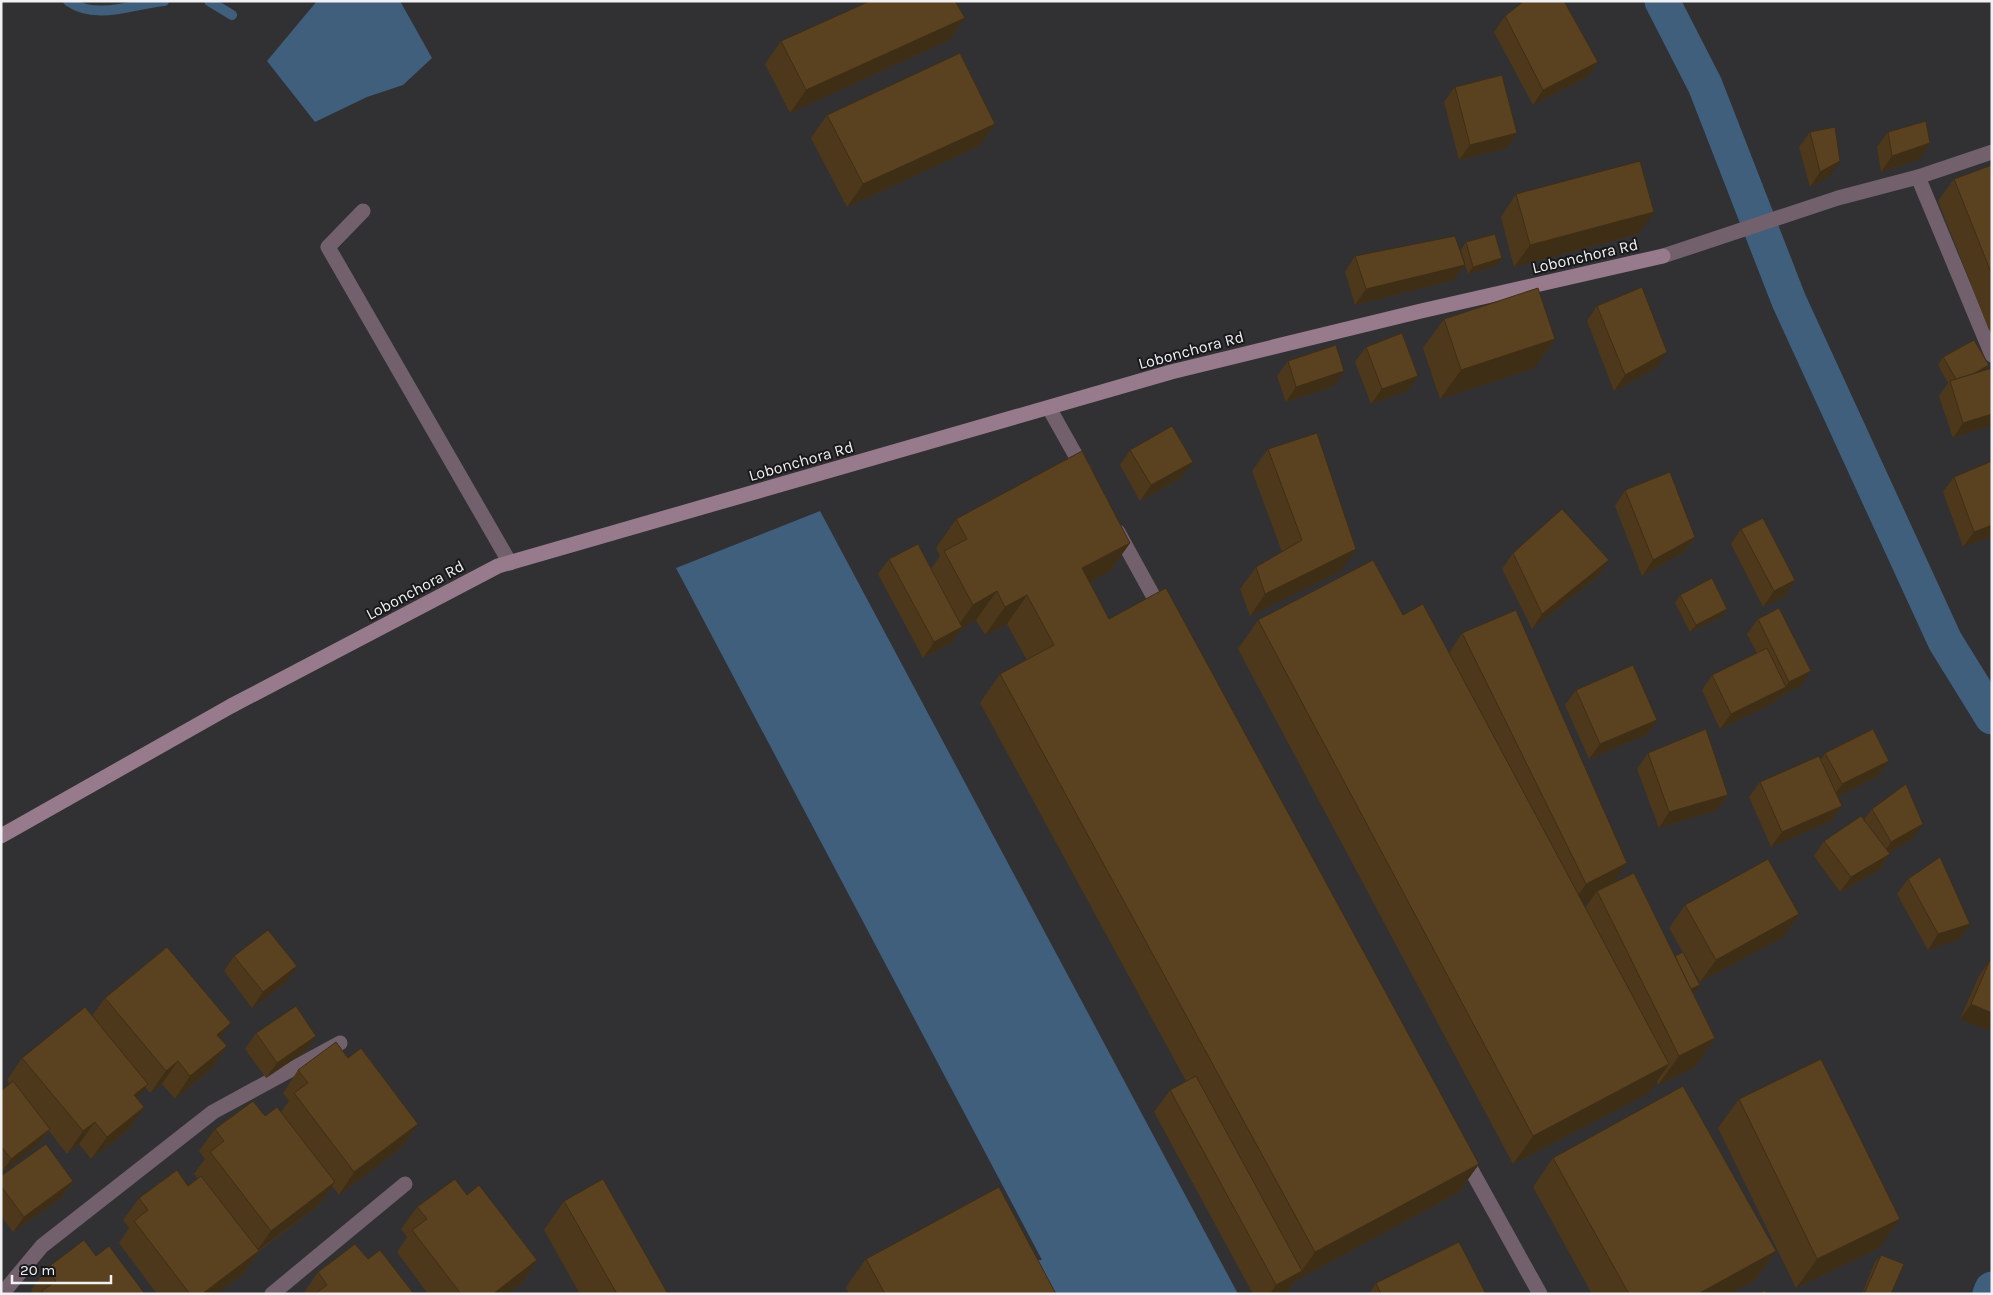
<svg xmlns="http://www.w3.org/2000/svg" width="1993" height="1295" viewBox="0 0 1993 1295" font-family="Karla,sans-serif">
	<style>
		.water { fill: #3f5f7c }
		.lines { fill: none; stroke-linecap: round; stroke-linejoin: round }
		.stream { stroke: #3f5f7c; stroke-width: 10 }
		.canal { stroke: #3f5f7c; stroke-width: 35 }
		.lane { stroke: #72616c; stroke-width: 15 }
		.street { stroke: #72616c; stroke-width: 15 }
		.secondary { stroke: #977b8c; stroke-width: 15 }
		.wall { fill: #4d381b; fill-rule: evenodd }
		.shaded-wall { fill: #3f2e16 }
		.building { fill: #5a411f; stroke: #3f2e16 }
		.labels { text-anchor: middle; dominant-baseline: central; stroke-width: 4; stroke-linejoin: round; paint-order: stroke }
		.street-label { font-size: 16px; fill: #f1f1f3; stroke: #19191b }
	</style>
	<rect width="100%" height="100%" fill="#313134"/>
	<g class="water">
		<path d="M317 1H400L432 58 403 85 367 97 315 122 267 61Z"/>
		<path d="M820 511 1238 1294H1037L1018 1260H1042L676 568Z"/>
	</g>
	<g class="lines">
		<g class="stream">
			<path d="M68 1C96 21 133 4 164 1"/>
			<path d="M209 1 232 15"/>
		</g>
		<g class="canal">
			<path d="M1662 1 1705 85 1789 301 1945 641 1992 717"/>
			<path d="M1990 1294 1992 1289"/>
		</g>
		<g class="lane">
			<path d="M1049 408 1085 472"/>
			<path d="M1118 532 1162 612"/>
			<path d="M1463 1155 1540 1294"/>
			<path d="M2 1294 42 1246 213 1112 340 1043"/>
			<path d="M272 1294 405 1184"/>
		</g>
		<g class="street">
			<path d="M1918 177 1992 355"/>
			<path d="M363 211 328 247 510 563"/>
			<path d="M1663 256 1838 198 1918 177 1992 152"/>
		</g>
		<path class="secondary" d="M1 836 231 706 498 566 1171 372 1421 311 1663 256"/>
	</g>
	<g class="wall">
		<path d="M1505 16 1587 77 1533 105 1494 32Z"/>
		<path d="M949 40 790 113 765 64 781 41Z"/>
		<path d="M1455 87 1517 133 1507 148 1459 160 1444 102Z"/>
		<path d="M827 115 979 146 847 207 811 138Z"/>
		<path d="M1810 132 1830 176 1810 187 1799 147Z"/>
		<path d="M1888 132 1920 159 1881 172 1877 147Z"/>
		<path d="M1992 165V329L1989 330 1938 201 1954 179Z"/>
		<path d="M1516 194 1638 234 1514 267 1501 217Z"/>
		<path d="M1466 242 1497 266 1468 274 1461 250Z"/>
		<path d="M1355 256 1454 280 1355 305 1345 272Z"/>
		<path d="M1597 306 1656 368 1614 391 1587 321Z"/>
		<path d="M1444 319 1555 339 1534 368 1440 399 1423 348Z"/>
		<path d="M1366 347 1407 391 1371 404 1355 362Z"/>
		<path d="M1943 357 1989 365 1985 370 1992 425 1953 438 1939 396 1948 383 1938 365Z"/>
		<path d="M1288 361 1334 386 1286 402 1277 376Z"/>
		<path d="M1268 449 1341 571 1250 616 1240 589 1256 567 1282 552 1252 471Z"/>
		<path d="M1130 450 1182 477 1140 501 1120 465Z"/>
		<path d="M1992 461V536L1963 547 1943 492 1954 477Z"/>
		<path d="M1625 490 1695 537 1684 552 1642 576 1615 506Z"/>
		<path d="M956 519 1130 543 1110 571 1090 582 1109 619 1479 1164 1459 1192 1295 1281 1286 1294H1253L1154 1112 1170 1090 1186 1081 980 703 1000 674 1027 660 1007 624 985 635 976 620 961 629 952 642 923 658 878 574 889 559 931 569 940 556 936 548Z"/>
		<path d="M1741 529 1795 580 1785 596 1763 607 1731 544Z"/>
		<path d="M1513 553 1599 575 1532 629 1502 569Z"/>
		<path d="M1680 595 1722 616 1690 632 1675 603Z"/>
		<path d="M1403 615 1449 653 1462 633 1613 883 1675 956 1695 992 1693 993 1715 1038 1695 1067 1658 1085 1657 1081 1649 1093 1513 1164 1238 649 1258 620ZM1590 901 1585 908 1583 904Z"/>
		<path d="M1758 619 1800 686 1779 697 1775 702 1720 729 1702 690 1712 675 1757 653 1747 634Z"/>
		<path d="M1576 690 1657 720 1646 735 1589 759 1565 705Z"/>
		<path d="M1648 753 1728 795 1717 810 1659 828 1637 769Z"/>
		<path d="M1825 753 1878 776 1838 796 1842 806 1831 821 1771 847 1749 797 1760 782 1821 760Z"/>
		<path d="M1872 809 1912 839 1888 853 1890 854 1879 870 1840 892 1814 856 1824 841 1864 820Z"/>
		<path d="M1908 879 1960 939 1928 950 1897 894Z"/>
		<path d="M1685 905 1799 914 1783 937 1700 982 1669 928Z"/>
		<path d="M234 956 286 982 252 1008 224 971Z"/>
		<path d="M1990 960 1987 1030 1960 1019 1979 976Z"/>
		<path d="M105 998 220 1038 211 1069 175 1099 162 1084 150 1093 145 1087 137 1099 144 1107 128 1130 91 1159 79 1144 67 1154 49 1131 39 1144 1 1173V1091L10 1084 7 1080 22 1058 92 1016Z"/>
		<path d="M256 1033 316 1036 306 1051 266 1078 245 1049Z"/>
		<path d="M298 1070 403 1146 339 1195 332 1186 319 1205 259 1251 243 1274 217 1294H157L119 1243 129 1228 123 1220 139 1198 188 1186 198 1178 194 1174 205 1159 199 1151 215 1129 281 1112 289 1101 283 1093Z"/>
		<path d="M1739 1099 1879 1248 1796 1288 1718 1128Z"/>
		<path d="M1553 1158 1776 1251 1755 1280 1730 1294H1592L1533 1187Z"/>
		<path d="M1 1176 73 1181 62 1197 13 1232 1 1216Z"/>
		<path d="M564 1201 668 1294H580L544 1230Z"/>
		<path d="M417 1207 537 1260 522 1283 507 1294H428L397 1252 407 1237 401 1229Z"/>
		<path d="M1881 1255 1891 1294H1862L1875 1262Z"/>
		<path d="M96 1256 145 1294H34L31 1290 47 1268Z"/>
		<path d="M368 1259 414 1294H303L318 1272Z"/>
		<path d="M866 1259 1056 1294H849L846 1287Z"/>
		<path d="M1376 1283 1486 1294H1369Z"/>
	</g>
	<g class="shaded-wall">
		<path d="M965 18 949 40 790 113 806 90Z"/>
		<path d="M1598 62 1587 77 1533 105 1543 90Z"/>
		<path d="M995 124 979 146 847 207 863 184Z"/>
		<path d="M1517 133 1507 148 1459 160 1470 145Z"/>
		<path d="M1930 143 1920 159 1881 172 1892 156Z"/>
		<path d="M1840 161 1830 176 1810 187 1820 172Z"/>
		<path d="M1654 212 1638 234 1514 267 1530 245Z"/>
		<path d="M1502 258 1497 266 1468 274 1473 267Z"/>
		<path d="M1465 265 1454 280 1355 305 1366 289Z"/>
		<path d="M1555 339 1534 368 1440 399 1461 370Z"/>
		<path d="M1667 352 1656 368 1614 391 1625 375Z"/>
		<path d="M1989 365 1983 373 1958 383Z"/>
		<path d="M1344 371 1334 386 1286 402 1296 387Z"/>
		<path d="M1418 376 1407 391 1371 404 1382 389Z"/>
		<path d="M1992 414V425L1953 438 1963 423Z"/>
		<path d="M1193 462 1182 477 1140 501 1151 485Z"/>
		<path d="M1992 525V536L1963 547 1974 532Z"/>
		<path d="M1695 537 1684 552 1642 576 1653 560Z"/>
		<path d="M1130 543 1110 571 1062 597 1082 568Z"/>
		<path d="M1356 549 1341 571 1250 616 1265 594Z"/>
		<path d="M1609 560 1599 575 1532 629 1542 614Z"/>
		<path d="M1795 580 1785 596 1763 607 1774 591Z"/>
		<path d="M997 591 976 620 961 629 952 642 923 658 934 642 954 631 973 605Z"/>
		<path d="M1027 595 1007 624 985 635 1005 607Z"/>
		<path d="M1727 609 1722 616 1690 632 1696 625Z"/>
		<path d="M1811 671 1800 686 1779 697 1775 702 1720 729 1731 714 1786 687 1789 682Z"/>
		<path d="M1657 720 1646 735 1589 759 1600 744Z"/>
		<path d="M1889 761 1878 776 1831 800 1842 784Z"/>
		<path d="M1728 795 1717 810 1659 828 1669 812Z"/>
		<path d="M1842 806 1831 821 1771 847 1782 832Z"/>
		<path d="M1923 824 1912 839 1880 858 1891 842Z"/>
		<path d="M1890 854 1879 870 1840 892 1851 877Z"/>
		<path d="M1627 863 1607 892 1597 891 1590 901 1566 913 1586 884Z"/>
		<path d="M1799 914 1783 937 1700 982 1716 960Z"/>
		<path d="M1970 924 1960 939 1928 950 1938 934Z"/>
		<path d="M297 966 286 982 252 1008 263 992Z"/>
		<path d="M1700 985 1695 992 1676 1002 1681 995Z"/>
		<path d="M1971 1004 1992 1013V1024L1987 1030 1960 1019Z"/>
		<path d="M231 1023 215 1046 217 1035Z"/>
		<path d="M316 1036 306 1051 266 1078 277 1063Z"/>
		<path d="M1715 1038 1695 1067 1658 1085 1679 1056Z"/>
		<path d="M227 1046 211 1069 175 1099 190 1076Z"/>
		<path d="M178 1061 162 1084 150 1093 166 1071Z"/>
		<path d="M1669 1064 1649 1093 1513 1164 1533 1136Z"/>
		<path d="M148 1084 132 1106 134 1095Z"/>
		<path d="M144 1107 128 1130 91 1159 107 1137Z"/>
		<path d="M95 1122 79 1144 67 1154 83 1131Z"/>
		<path d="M418 1124 403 1146 339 1195 354 1172Z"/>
		<path d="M50 1129 39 1144 1 1173 11 1159Z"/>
		<path d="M1479 1164 1459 1192 1295 1281 1286 1294H1270L1276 1285 1301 1272 1315 1252Z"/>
		<path d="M73 1181 62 1197 13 1232 24 1217Z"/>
		<path d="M335 1182 319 1205 255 1253 271 1231Z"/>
		<path d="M1900 1219 1879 1248 1796 1288 1817 1259Z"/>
		<path d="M259 1251 243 1274 217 1294H202Z"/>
		<path d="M1776 1251 1755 1280 1730 1294H1698Z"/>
		<path d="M537 1260 522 1283 507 1294H493Z"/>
	</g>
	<g class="building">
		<path d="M870 1H955L965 18 806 90 781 41Z"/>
		<path d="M1524 1H1564L1598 62 1543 90 1505 16Z"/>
		<path d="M960 53 995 124 863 184 827 115Z"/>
		<path d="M1502 75 1517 133 1470 145 1455 87Z"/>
		<path d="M1926 121 1930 143 1892 156 1888 132Z"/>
		<path d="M1835 127 1840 161 1820 172 1810 132Z"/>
		<path d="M1640 161 1654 212 1530 245 1516 194Z"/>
		<path d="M1992 165V275L1954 179Z"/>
		<path d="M1495 234 1502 258 1473 267 1466 242Z"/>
		<path d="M1455 236 1465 265 1366 289 1355 256Z"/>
		<path d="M1642 287 1667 352 1625 375 1597 306Z"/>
		<path d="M1538 288 1555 339 1461 370 1444 319Z"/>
		<path d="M1402 333 1418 376 1382 389 1366 347Z"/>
		<path d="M1974 340 1989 365 1973 374 1956 379 1943 357Z"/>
		<path d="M1336 345 1344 371 1296 387 1288 361Z"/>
		<path d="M1992 368V414L1963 423 1950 381Z"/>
		<path d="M1172 426 1193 462 1151 485 1130 450Z"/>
		<path d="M1317 433 1356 549 1265 594 1256 567 1302 540 1268 449Z"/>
		<path d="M1082 451 1130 543 1082 568 1109 619 1166 588 1479 1164 1315 1252 1000 674 1054 645 1027 595 1005 607 997 591 973 605 944 551 967 539 956 519Z"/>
		<path d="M1992 461V525L1974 532 1954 477Z"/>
		<path d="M1670 472 1695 537 1653 560 1625 490Z"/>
		<path d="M1562 509 1609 560 1542 614 1513 553Z"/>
		<path d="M1763 518 1795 580 1774 591 1741 529Z"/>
		<path d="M918 544 962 627 934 642 889 559Z"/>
		<path d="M1373 560 1403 615 1423 604 1669 1064 1533 1136 1258 620Z"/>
		<path d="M1712 578 1727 609 1696 625 1680 595Z"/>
		<path d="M1779 608 1811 671 1789 682 1758 619Z"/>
		<path d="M1516 610 1627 863 1586 884 1462 633Z"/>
		<path d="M1767 648 1786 687 1731 714 1712 675Z"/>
		<path d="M1633 665 1657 720 1600 744 1576 690Z"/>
		<path d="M1706 729 1728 795 1669 812 1648 753Z"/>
		<path d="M1873 729 1889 761 1842 784 1825 753Z"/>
		<path d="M1819 756 1842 806 1782 832 1760 782Z"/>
		<path d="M1906 784 1923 824 1891 842 1872 809Z"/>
		<path d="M1861 816 1890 854 1851 877 1824 841Z"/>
		<path d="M1940 857 1970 924 1938 934 1908 879Z"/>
		<path d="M1768 859 1799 914 1716 960 1685 905Z"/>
		<path d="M1634 873 1715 1038 1679 1056 1597 891Z"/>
		<path d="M268 930 297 966 263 992 234 956Z"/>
		<path d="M167 947 231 1023 217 1035 227 1046 190 1076 178 1061 166 1071 105 998Z"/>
		<path d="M1683 952 1700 985 1691 989 1675 956Z"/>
		<path d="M1990 960 1992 961V1013L1971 1004Z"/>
		<path d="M296 1006 316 1036 277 1063 256 1033Z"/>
		<path d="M85 1007 148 1084 134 1095 144 1107 107 1137 95 1122 83 1131 22 1058Z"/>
		<path d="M336 1042 348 1058 361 1048 418 1124 354 1172 294 1093 308 1083 298 1070Z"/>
		<path d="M1821 1059 1900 1219 1817 1259 1739 1099Z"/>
		<path d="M1196 1076 1302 1271 1276 1285 1170 1090Z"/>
		<path d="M13 1081 50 1129 11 1159 1 1146V1091Z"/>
		<path d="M1683 1086 1776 1251 1698 1294H1629L1553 1158Z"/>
		<path d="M253 1101 265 1116 277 1107 335 1182 271 1231 210 1152 224 1141 215 1129Z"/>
		<path d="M46 1144 73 1181 24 1217 1 1186V1176Z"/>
		<path d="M177 1170 188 1186 201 1176 259 1251 202 1294H190L134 1221 148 1210 139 1198Z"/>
		<path d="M455 1179 467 1195 479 1185 537 1260 493 1294H461L412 1230 427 1219 417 1207Z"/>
		<path d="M603 1179 668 1294H617L564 1201Z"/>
		<path d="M999 1187 1056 1294H885L866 1259Z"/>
		<path d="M84 1240 96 1256 109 1246 145 1294H44L42 1291 56 1281 47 1268Z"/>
		<path d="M1459 1242 1486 1294H1381L1376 1283Z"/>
		<path d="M355 1244 368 1259 380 1250 414 1294H315L327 1285 318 1272Z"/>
		<path d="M1881 1255 1904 1264 1891 1294H1864Z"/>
		<path d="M1765 1290 1767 1294H1758Z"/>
	</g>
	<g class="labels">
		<g class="street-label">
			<text transform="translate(1585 256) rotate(-13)">Lobonchora Rd</text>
			<text transform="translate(1191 350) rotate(-15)">Lobonchora Rd</text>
			<text transform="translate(801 461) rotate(-16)">Lobonchora Rd</text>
			<text transform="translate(415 590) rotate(-28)">Lobonchora Rd</text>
		</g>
	</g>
	<rect width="1993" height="1295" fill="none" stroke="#f1f1f3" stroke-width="5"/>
	<path d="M12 1275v8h99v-8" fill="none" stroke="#f1f1f3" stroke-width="2.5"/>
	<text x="20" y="1275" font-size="15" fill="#f1f1f3" stroke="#19191b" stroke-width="4" paint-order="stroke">20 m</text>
</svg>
